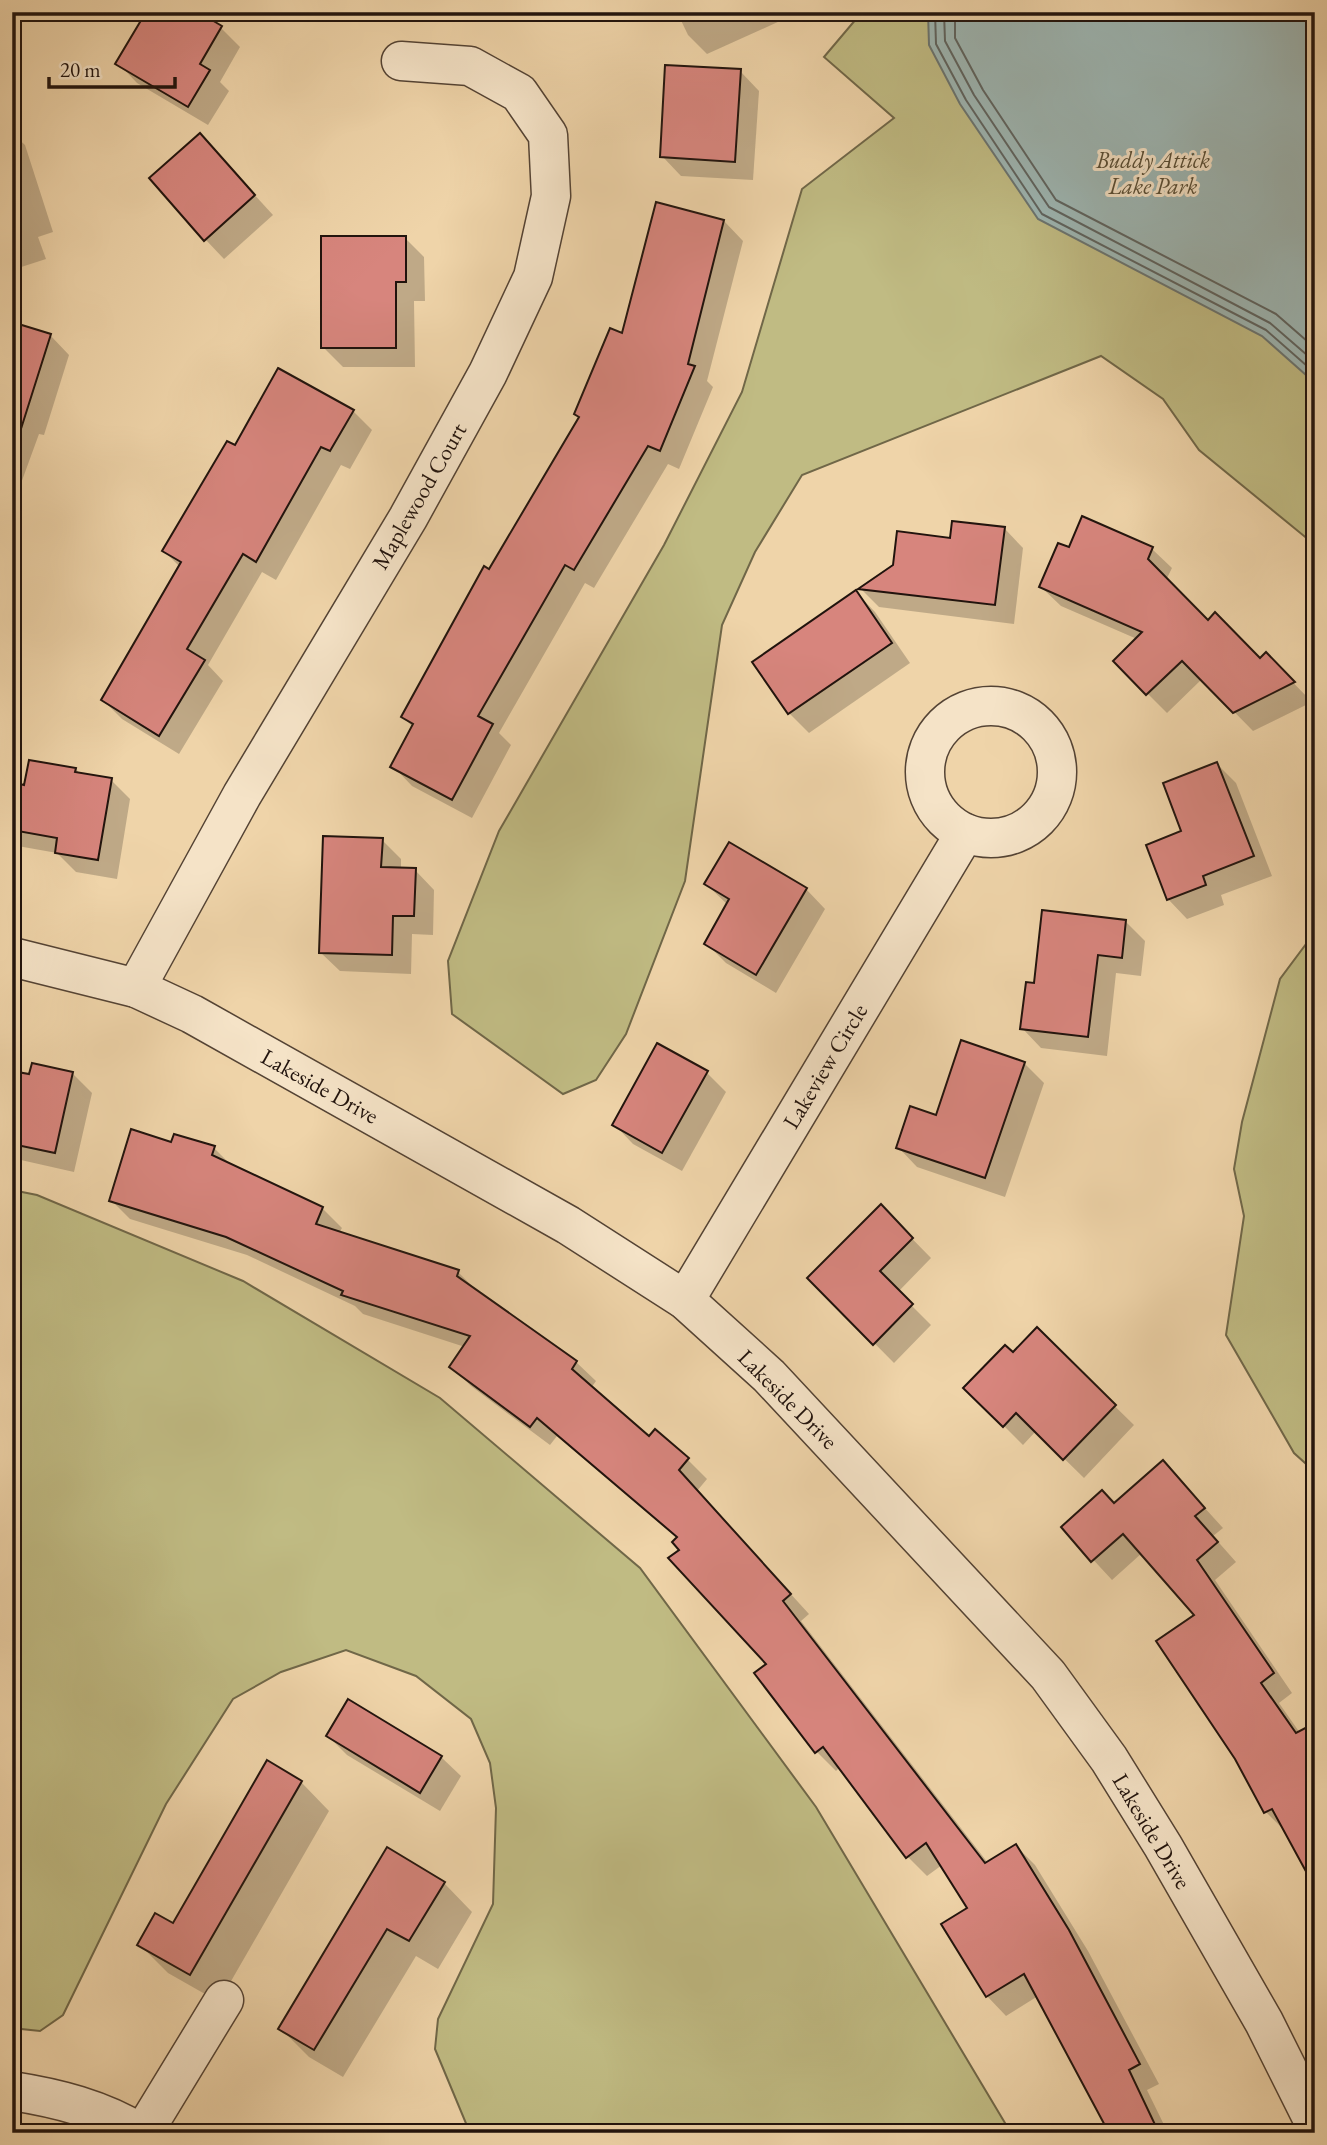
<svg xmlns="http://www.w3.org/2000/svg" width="1327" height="2145" viewBox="0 0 1327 2145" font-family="'EB Garamond',serif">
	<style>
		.green { fill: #c0bb83; stroke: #706748; stroke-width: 2 }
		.water { fill: #9db6b3; stroke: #6b7571; stroke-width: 2 }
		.shadow { fill: #0003 }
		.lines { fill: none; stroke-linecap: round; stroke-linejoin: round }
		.shore { stroke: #5f6460; stroke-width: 2 }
		.building { fill: #d7857d; stroke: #21130d; stroke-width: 2 }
		.minor-casing { stroke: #544334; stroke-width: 41 }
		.minor { stroke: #f5e3c7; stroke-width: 38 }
		.labels { text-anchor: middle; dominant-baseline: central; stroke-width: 6; stroke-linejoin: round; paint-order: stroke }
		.park-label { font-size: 23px; font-style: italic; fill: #594e36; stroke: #f5e3c7 }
		.street-label { font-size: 23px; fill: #21130d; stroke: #f5e3c7 }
	</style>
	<rect width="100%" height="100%" fill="#efd4a9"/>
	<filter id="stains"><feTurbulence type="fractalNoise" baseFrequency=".00286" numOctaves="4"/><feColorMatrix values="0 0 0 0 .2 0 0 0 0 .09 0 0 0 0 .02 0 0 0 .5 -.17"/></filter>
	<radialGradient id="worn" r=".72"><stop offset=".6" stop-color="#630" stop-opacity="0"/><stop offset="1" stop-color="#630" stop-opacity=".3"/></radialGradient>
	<g class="green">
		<path d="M862 12H1315V545L1199 450 1163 399 1101 356 802 475 755 552 722 625 685 881 626 1034 596 1080 563 1094 452 1014 448 961 499 831 664 545 742 392 802 189 894 118 824 57Z"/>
		<path d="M1315 932V1472L1294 1453 1226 1335 1244 1216 1234 1169 1242 1122 1280 979Z"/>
		<path d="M12 1190 37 1195 243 1281 440 1398 640 1568 816 1807 1011 2133H470L435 2049 438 2019 493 1904 496 1808 490 1763 471 1719 416 1676 346 1650 281 1672 233 1699 166 1804 63 2015 40 2031 12 2028Z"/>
	</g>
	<path class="water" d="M928 12H1315V383L1262 336 1038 219 960 104 929 45Z"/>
	<g class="shadow">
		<path d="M677 12H777L780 21 707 54 688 35Z"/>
		<path d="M221 28 240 47 220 82 229 91 208 125 137 83 118 63Z"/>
		<path d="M740 71 759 91 753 180 681 176 662 156Z"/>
		<path d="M12 133 25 145 53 232 38 237 46 259 12 270Z"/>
		<path d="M200 135 273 215 224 259 205 239Z"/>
		<path d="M724 221 743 241 707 381 713 387 679 469 668 464 594 588 585 583 499 733 511 745 472 818 412 786 393 766 413 727 403 717 484 568 490 571 580 418 576 414 624 336Z"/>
		<path d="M405 238 424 257 425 301H414L415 367H343L323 347Z"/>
		<path d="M12 324 50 335 69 355 44 435 39 434 12 508Z"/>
		<path d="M353 411 372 430 350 469 341 465 276 580 262 572 208 665 223 681 179 754 122 719 103 700 180 567 164 551Z"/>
		<path d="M1004 528 1023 548 1014 624 879 607 861 589 951 540Z"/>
		<path d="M1069 549H1152L1172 568 1166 580 1208 622 1260 660 1266 655 1312 702 1253 731 1202 679 1167 713 1115 661 1137 639 1061 606 1041 587Z"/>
		<path d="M856 592 875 612 910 663 809 733 789 713 754 662Z"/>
		<path d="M1217 764 1236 783 1272 876 1221 895 1224 905 1187 919 1168 899 1183 832Z"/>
		<path d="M76 769 81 775 111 780 130 799 117 879 76 872 57 853 12 845V784L25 787Z"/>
		<path d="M382 840 401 859V870H415L434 890 433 935 412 934 411 974 340 971 320 952Z"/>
		<path d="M706 884 806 889 825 909 776 993 726 963 706 943 728 905Z"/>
		<path d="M1126 922 1145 941 1141 976 1116 973 1107 1056 1041 1048 1022 1028 1036 985Z"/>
		<path d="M1024 1063 1044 1083 1005 1197 917 1167 898 1147 937 1117Z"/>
		<path d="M12 1072 31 1076 73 1074 92 1093 74 1172 12 1158Z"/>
		<path d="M707 1073 726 1092 682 1171 633 1144 614 1124Z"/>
		<path d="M173 1144 214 1148 232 1166 322 1208 342 1228 339 1233 458 1272 477 1291 576 1362 596 1381 591 1388 649 1438 655 1432 688 1460 707 1479 697 1491 809 1614 801 1621 988 1863 1016 1846 1035 1865 1088 1951 1159 2084 1147 2090 1168 2133H1098L1108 2128 1038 1996 1006 2016 987 1996 970 1909 942 1865 927 1876 908 1857 840 1767 836 1771 816 1751 768 1664 681 1550 678 1539 557 1436 550 1445 471 1386 451 1366 465 1347 363 1314 355 1306 247 1255 130 1219 111 1200Z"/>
		<path d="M881 1207 931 1258 898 1292 931 1325 894 1363 810 1278Z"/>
		<path d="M1037 1330 1134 1425 1084 1478 1036 1431 1023 1445 966 1388 1013 1354Z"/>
		<path d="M1163 1462 1223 1528 1213 1536 1236 1562 1215 1580 1292 1693 1279 1703 1300 1733 1285 1831 1266 1812 1196 1615 1142 1553 1112 1580 1063 1527 1114 1505Z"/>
		<path d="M349 1701 441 1757 461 1776 440 1811 347 1755 328 1736Z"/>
		<path d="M301 1782 329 1811 219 2002 168 1973 139 1944 173 1926Z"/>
		<path d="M388 1850 444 1883 472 1912 438 1969 416 1956 343 2077 309 2057 280 2028Z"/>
		<path d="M324 2125 332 2133H311Z"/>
	</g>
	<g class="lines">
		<g class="shore">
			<path d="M935 12 936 44 966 100 1042 214 1266 330 1315 373"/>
			<path d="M944 12 945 41 974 95 1049 207 1270 323 1315 362"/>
			<path d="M955 12V38L983 90 1056 200 1276 314 1315 348"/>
		</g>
	</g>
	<g class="building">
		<path d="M146 12H198L222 26 200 64 210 70 188 107 115 64Z"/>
		<path d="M665 65 741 69 735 162 660 157Z"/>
		<path d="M200 133 255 195 204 241 149 178Z"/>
		<path d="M656 202 724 220 688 364 695 366 660 451 648 446 574 570 565 565 478 716 493 724 452 800 390 767 413 724 401 717 484 566 489 569 579 417 574 414 610 328 622 333Z"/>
		<path d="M321 236H406V282H396V348H321Z"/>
		<path d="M12 322 51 334 20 432 12 431Z"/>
		<path d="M278 368 354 410 330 451 321 447 256 562 243 554 187 649 205 660 159 736 101 700 181 562 162 551 227 441 235 445Z"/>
		<path d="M1082 516 1153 547 1148 559 1208 620 1215 612 1260 658 1266 652 1295 682 1233 713 1182 661 1146 695 1113 661 1142 632 1039 587 1058 543 1069 547Z"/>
		<path d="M952 521 1005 527 995 605 858 589 893 565 897 531 950 538Z"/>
		<path d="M856 590 892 643 788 714 752 662Z"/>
		<path d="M29 760 76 768 75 772 112 778 98 860 55 853 57 838 12 830V782L24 785Z"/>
		<path d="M1217 762 1254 856 1203 876 1206 885 1167 900 1146 845 1181 831 1163 783Z"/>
		<path d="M323 836 383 838 381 867 416 868 414 916H393L392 955 319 953Z"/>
		<path d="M729 842 807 888 756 975 704 944 729 899 704 884Z"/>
		<path d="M1042 910 1126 920 1122 958 1098 955 1088 1037 1020 1029 1026 982 1034 983Z"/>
		<path d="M961 1040 1025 1062 985 1178 896 1148 910 1106 936 1115Z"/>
		<path d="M657 1043 708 1071 662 1153 612 1125Z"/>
		<path d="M32 1063 73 1072 55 1153 12 1144V1071L29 1074Z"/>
		<path d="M131 1129 171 1142 174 1134 215 1146 212 1155 323 1207 316 1224 459 1270 457 1276 577 1361 572 1369 649 1436 655 1429 689 1458 679 1470 791 1594 783 1601 985 1863 1016 1844 1069 1930 1140 2064 1129 2070 1159 2133H1109L1024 1974 986 1997 941 1924 967 1908 926 1843 906 1858 823 1747 815 1753 754 1673 766 1664 668 1558 679 1550 672 1542 677 1537 537 1418 530 1427 449 1367 470 1336 341 1295 343 1291 226 1237 109 1201Z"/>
		<path d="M881 1204 913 1238 880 1271 913 1304 873 1345 807 1278Z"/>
		<path d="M1037 1327 1116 1405 1063 1460 1016 1413 1003 1427 963 1388 1005 1345 1013 1352Z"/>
		<path d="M1163 1460 1205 1508 1195 1516 1218 1542 1197 1560 1274 1673 1261 1683 1296 1733 1315 1723V1888L1272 1809 1264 1813 1235 1759 1156 1641 1194 1615 1123 1534 1091 1562 1061 1527 1102 1490 1114 1503Z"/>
		<path d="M348 1699 442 1756 420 1793 326 1736Z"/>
		<path d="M267 1760 302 1781 190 1975 137 1945 155 1913 173 1923Z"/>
		<path d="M387 1847 445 1882 409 1941 387 1929 314 2050 278 2029Z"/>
	</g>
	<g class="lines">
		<defs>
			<g id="minor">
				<circle cx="991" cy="772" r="66"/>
				<path d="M12 957 136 988 192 1014 568 1225 685 1300 769 1376 1048 1675 1109 1759 1163 1846 1264 2022 1315 2124"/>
				<path d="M136 988 242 795 408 518 488 373 533 277 551 196 548 135 519 93 470 66 401 61"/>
				<path d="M685 1300 965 833"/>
				<path d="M12 2091C57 2098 101 2109 140 2133"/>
				<path d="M143 2133 224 2000"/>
			</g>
		</defs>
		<use href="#minor" class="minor-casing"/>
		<use href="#minor" class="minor"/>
	</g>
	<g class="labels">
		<g class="park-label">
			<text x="1153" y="160">Buddy Attick<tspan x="1153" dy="26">Lake Park</tspan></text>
		</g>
		<g class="street-label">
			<text transform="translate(419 496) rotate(-60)">Maplewood Court</text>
			<text transform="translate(825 1066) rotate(-59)">Lakeview Circle</text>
			<text transform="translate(320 1086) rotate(29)">Lakeside Drive</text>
			<text transform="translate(788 1399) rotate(45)">Lakeside Drive</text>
			<text transform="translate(1152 1831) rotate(59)">Lakeside Drive</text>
		</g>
	</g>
	<rect width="1327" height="2145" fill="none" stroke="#efd4a9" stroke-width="42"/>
	<rect x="14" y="14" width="1299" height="2117" fill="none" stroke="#21130d" stroke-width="3.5"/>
	<rect x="21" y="21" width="1285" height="2103" fill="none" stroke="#21130d" stroke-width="2"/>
	<path d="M49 77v10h126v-10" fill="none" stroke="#21130d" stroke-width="3.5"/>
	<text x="60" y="77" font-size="21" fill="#21130d" stroke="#f5e3c7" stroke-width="5" paint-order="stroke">20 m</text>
	<rect width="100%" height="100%" filter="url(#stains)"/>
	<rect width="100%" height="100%" fill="url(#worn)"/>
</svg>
